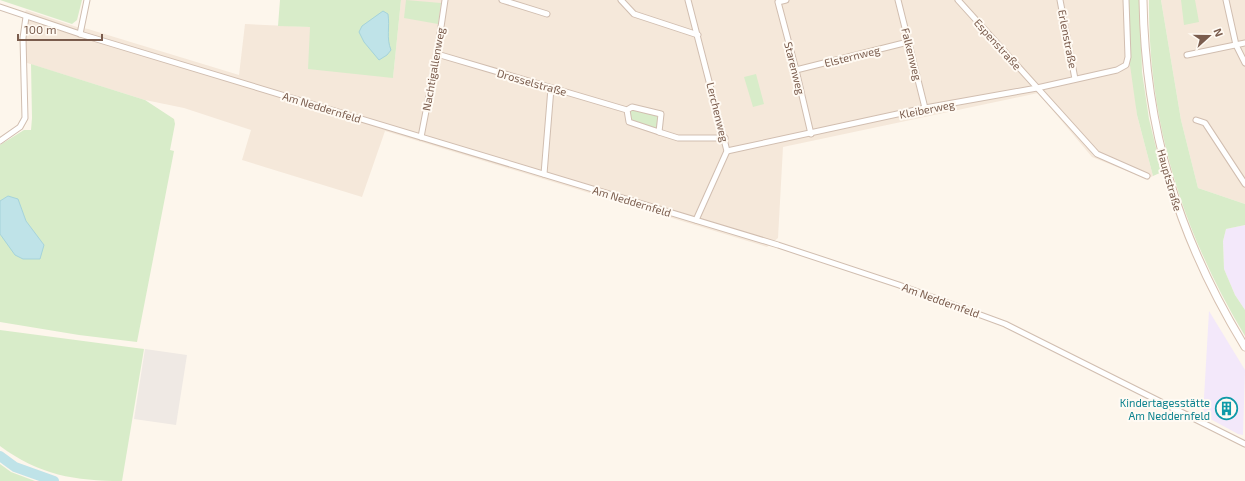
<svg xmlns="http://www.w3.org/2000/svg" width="1245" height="481" viewBox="0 0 1245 481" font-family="'Exo 2',sans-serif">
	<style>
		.residential { fill: #f5e8da }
		.industrial { fill: #efe9e4 }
		.education { fill: #f3e8fa }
		.green { fill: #d8ecc9 }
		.water { fill: #bfe3e8; stroke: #a5d3da }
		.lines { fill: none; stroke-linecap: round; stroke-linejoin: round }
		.river { stroke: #bfe3e8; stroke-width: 10 }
		.minor-casing { stroke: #d1beb0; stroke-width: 7 }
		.secondary-casing { stroke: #d6c0b0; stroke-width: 9 }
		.minor { stroke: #fff; stroke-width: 5 }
		.secondary { stroke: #fff; stroke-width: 7 }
		.labels { text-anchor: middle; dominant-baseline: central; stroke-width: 4; stroke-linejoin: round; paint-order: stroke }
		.street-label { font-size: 11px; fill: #7a5c4d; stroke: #fffaf3 }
		.culture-label { font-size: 11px; fill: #0d838f; stroke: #fffaf3; text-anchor: end }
	</style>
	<rect width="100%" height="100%" fill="#fdf6ec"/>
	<g class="residential">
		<path d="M401 0H1127L1137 115 1153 176 1147 179 1092 157 1038 93 783 147 778 238 767 247 385 131 362 197 242 160 251 130 184 108 145 100 24 62 22 18 26 10 77 27 88 29 239 75 245 24 310 27 393 78Z"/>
		<path d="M1161 0H1245V204L1198 188 1181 120Z"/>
	</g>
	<path class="industrial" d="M145 349 187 355 176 425 134 419Z"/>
	<g class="education">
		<path d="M1245 225V310L1235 295 1224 269 1223 241 1226 229Z"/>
		<path d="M1209 311 1245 370 1243 435 1238 434 1203 415Z"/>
	</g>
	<g class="green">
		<path d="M0 0H82L77 20 72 24Z"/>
		<path d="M280 0H401L393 78 308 69 310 27 278 26Z"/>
		<path d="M406 0 441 3 438 24 404 18Z"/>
		<path d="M1127 0H1140L1142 72 1149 119 1162 172 1153 176 1137 115 1129 58Z"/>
		<path d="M1149 0H1161L1181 120 1198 188 1245 204V225L1226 229 1223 241 1224 269 1235 295 1245 310V336C1182 231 1148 122 1149 0Z"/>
		<path d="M1181 0H1195L1199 22 1184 25Z"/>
		<path d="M31 64 145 100 174 119 175 124 170 150 174 151 137 342 79 335 0 322V234L3 238 44 245 26 221 18 200 8 196 0 201V145L24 130H31L32 118Z"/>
		<path d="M756 74 764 104 753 107 744 77Z"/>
		<path d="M632 107 660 115 657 130 629 121 628 110Z"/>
		<path d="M0 330 144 349 122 481C75 481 39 475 0 446Z"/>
		<path d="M0 464 11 472 35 481H0Z"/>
	</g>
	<g class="water">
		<path d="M383 11 388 14C390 27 386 38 391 50L387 55 379 60 364 42 359 32 362 26Z"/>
		<path d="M8 196 18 199 26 221 44 245 40 259H23L15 255 0 234V201Z"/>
	</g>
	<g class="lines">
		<path class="river" d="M0 456 15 467 54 481"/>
		<defs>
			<g id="minor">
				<path d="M502 0 547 14"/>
				<path d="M621 0 634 14 698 35"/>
				<path d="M688 0 727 151 696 220"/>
				<path d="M786 0 778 2 796 70 811 134"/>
				<path d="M898 0 925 108"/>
				<path d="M958 0 1097 154 1147 176"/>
				<path d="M1060 0 1075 79"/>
				<path d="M1226 0 1236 45 1245 63"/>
				<path d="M0 7 80 34 778 245 899 285 1005 324 1245 444"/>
				<path d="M80 34 87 0"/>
				<path d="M437 54 627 110 632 107 661 114 659 132 629 122 627 110"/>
				<path d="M1187 55 1245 43"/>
				<path d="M796 70 908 42"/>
				<path d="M1196 120 1205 123 1245 184"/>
				<path d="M659 132 678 138H725"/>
				<path d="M421 137 437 54 445 0"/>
				<path d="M0 141 20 127 25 118 23 38 26 17"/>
				<path d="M727 151 925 108 1037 88 1117 70 1126 65 1128 57 1126 0"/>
				<path d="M544 174 551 88"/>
			</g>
			<path id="secondary" d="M1143 0C1145 129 1178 237 1245 347"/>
		</defs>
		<use href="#minor" class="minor-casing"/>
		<use href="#secondary" class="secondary-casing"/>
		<use href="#minor" class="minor"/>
		<use href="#secondary" class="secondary"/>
	</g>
	<defs>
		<symbol id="building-ring" viewBox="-11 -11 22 22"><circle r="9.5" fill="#fffaf3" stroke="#0f9aa8" stroke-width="1.5"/><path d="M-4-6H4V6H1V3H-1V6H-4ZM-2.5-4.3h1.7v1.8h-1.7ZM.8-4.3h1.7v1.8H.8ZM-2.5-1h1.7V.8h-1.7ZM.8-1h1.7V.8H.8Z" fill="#0f9aa8"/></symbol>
	</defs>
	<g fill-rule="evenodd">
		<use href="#building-ring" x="1214" y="396" width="25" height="25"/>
	</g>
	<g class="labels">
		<g class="street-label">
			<text transform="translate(1068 39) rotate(79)">Erlenstraße</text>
			<text transform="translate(998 44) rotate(48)">Espenstraße</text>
			<text transform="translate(912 54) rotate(76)">Falkenweg</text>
			<text transform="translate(852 56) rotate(-14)">Elsternweg</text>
			<text transform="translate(795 68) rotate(76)">Starenweg</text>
			<text transform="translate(433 69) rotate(-80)">Nachtigallenweg</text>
			<text transform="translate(532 82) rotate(16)">Drosselstraße</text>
			<text transform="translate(322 107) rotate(17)">Am Neddernfeld</text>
			<text transform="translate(927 109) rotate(-11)">Kleiberweg</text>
			<text transform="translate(718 112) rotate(76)">Lerchenweg</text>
			<text transform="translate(1170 180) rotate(74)">Hauptstraße</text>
			<text transform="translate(632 201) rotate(17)">Am Neddernfeld</text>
			<text transform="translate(941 300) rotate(20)">Am Neddernfeld</text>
		</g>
		<g class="culture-label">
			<text x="1210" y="402">Kindertagesstätte<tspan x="1210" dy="13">Am Neddernfeld</tspan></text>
		</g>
	</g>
	<g transform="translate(1209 36) rotate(69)" stroke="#fffaf3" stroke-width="3" paint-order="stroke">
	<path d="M0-3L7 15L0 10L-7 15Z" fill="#7a5c4d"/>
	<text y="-6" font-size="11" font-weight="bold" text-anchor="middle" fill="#7a5c4d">N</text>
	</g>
	<path d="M18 34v6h84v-6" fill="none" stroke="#7a5c4d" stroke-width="2"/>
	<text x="24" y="34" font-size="12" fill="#7a5c4d" stroke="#fffaf3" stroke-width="3" paint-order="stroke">100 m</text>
</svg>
